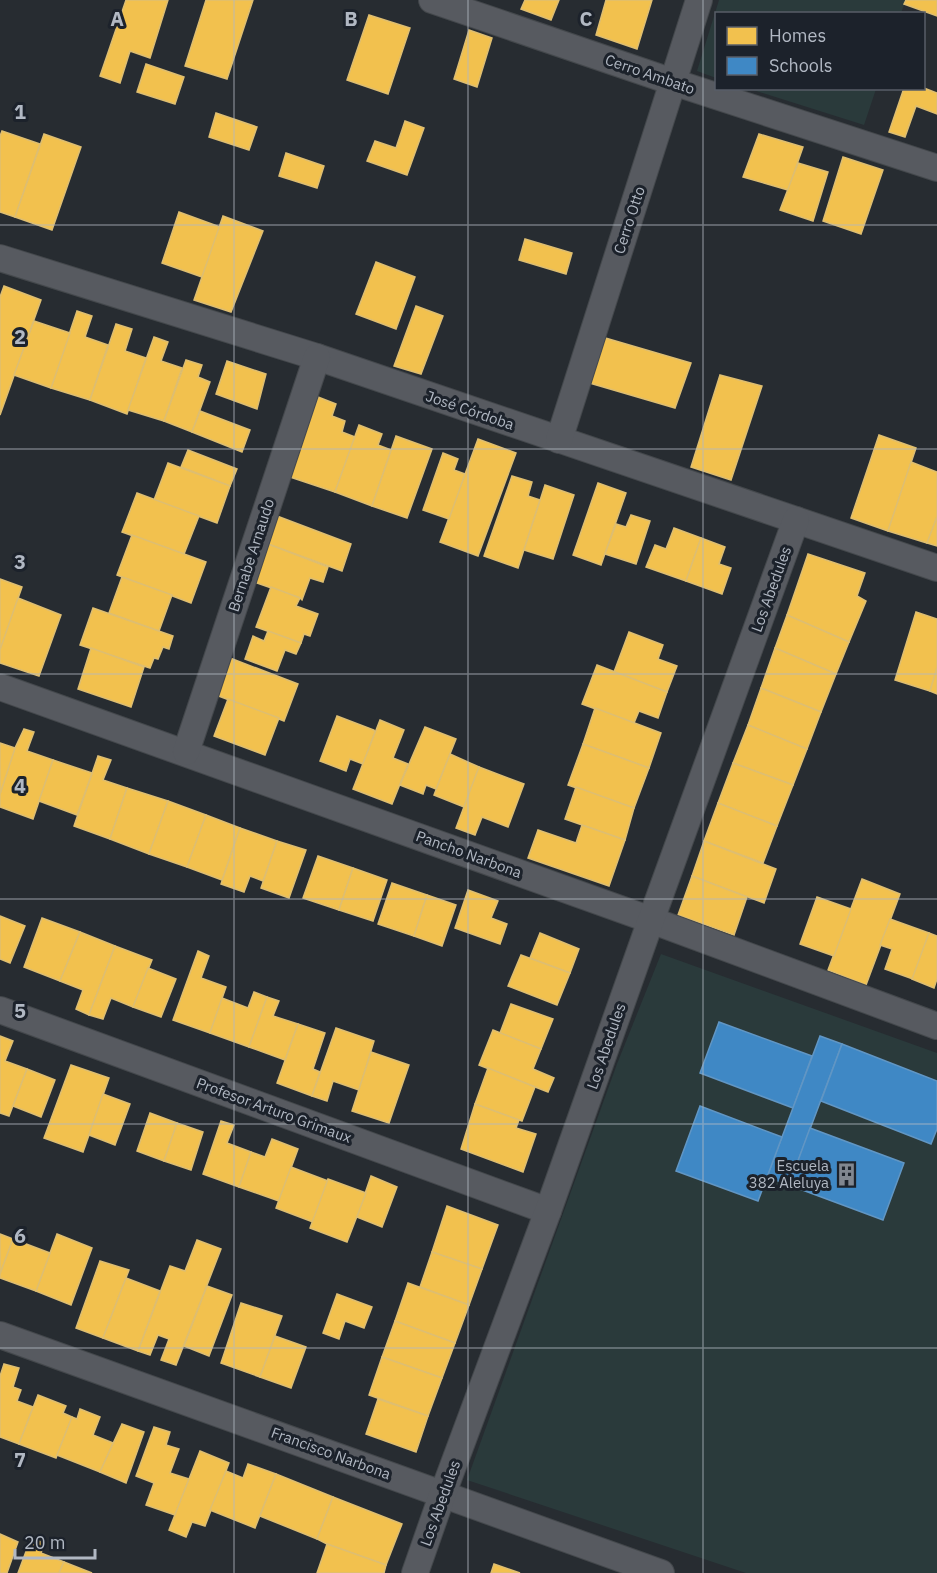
<svg xmlns="http://www.w3.org/2000/svg" width="937" height="1573" viewBox="0 0 937 1573" font-family="'IBM Plex Sans',sans-serif">
	<style>
		.green { fill: #2a3a3b }
		.homes { fill: #f2c14e; stroke: #debe71; stroke-width: 1.5 }
		.schools { fill: #3f88c5; stroke: #6196c4; stroke-width: 1.5 }
		.lines { fill: none; stroke-linecap: round; stroke-linejoin: round }
		.street-casing { stroke: #44484c; stroke-width: 28 }
		.street { stroke: #575a60; stroke-width: 26 }
		.grid { fill: none; stroke: #b1b8c3; stroke-width: 1.5; stroke-opacity: 0.55 }
		.labels { text-anchor: middle; dominant-baseline: central; stroke-width: 6; stroke-linejoin: round; paint-order: stroke }
		.street-label { font-size: 15px; fill: #b1b8c3; stroke: #1c222b }
		.poi-label { font-size: 15px; fill: #b1b8c3; stroke: #1c222b; text-anchor: end }
		.grid-label { font-size: 20px; text-anchor: middle; font-weight: bold; fill: #b1b8c3; stroke: #1c222b; stroke-width: 6; stroke-linejoin: round; paint-order: stroke }
	</style>
	<rect width="100%" height="100%" fill="#272c31"/>
	<g class="green">
		<path d="M719 0H906L901 13 716 14V78L697 71Z"/>
		<path d="M750 89 876 88V89L864 125Z"/>
		<path d="M661 954 937 1053V1573H746L467 1480 617 1064Z"/>
	</g>
	<g class="homes">
		<path d="M126 0H168L150 58 130 51 120 83 100 76Z"/>
		<path d="M206 0H253L227 79 185 66Z"/>
		<path d="M525 0H559L551 20 521 9Z"/>
		<path d="M606 0H652L637 49 596 35Z"/>
		<path d="M906 0H937V16L904 4Z"/>
		<path d="M369 15 410 28 388 94 347 80Z"/>
		<path d="M469 30 492 38 477 87 454 79Z"/>
		<path d="M146 64 184 77 175 104 137 92Z"/>
		<path d="M904 88H924L937 93V114L916 106 905 137 889 132Z"/>
		<path d="M216 113 257 127 249 150 209 137Z"/>
		<path d="M405 121 424 128 407 175 367 161 375 141 396 148Z"/>
		<path d="M2 131 40 144 15 217 0 212V136Z"/>
		<path d="M44 134 81 147 52 230 15 217Z"/>
		<path d="M759 134 803 147 788 190 743 177Z"/>
		<path d="M286 153 324 166 317 188 279 176Z"/>
		<path d="M843 157 883 170 861 234 823 221Z"/>
		<path d="M798 163 828 172 813 221 780 210Z"/>
		<path d="M179 212 220 227 202 277 162 263Z"/>
		<path d="M223 216 263 231 231 312 194 300Z"/>
		<path d="M525 239 572 253 566 274 519 260Z"/>
		<path d="M376 262 415 277 396 329 356 314Z"/>
		<path d="M4 286 41 300 0 415V297Z"/>
		<path d="M416 306 443 316 421 374 394 366Z"/>
		<path d="M77 311 92 316 85 337 108 345 90 400 51 388Z"/>
		<path d="M34 321 70 333 51 388 14 375Z"/>
		<path d="M116 324 132 329 125 351 146 358 127 414 90 400Z"/>
		<path d="M154 337 168 342 161 361 182 368 164 421 128 410Z"/>
		<path d="M602 337 691 363 675 408 586 382Z"/>
		<path d="M186 360 202 365 198 377 210 382 192 432 164 421Z"/>
		<path d="M227 361 266 374 257 409 216 394Z"/>
		<path d="M720 375 762 386 731 480 691 467Z"/>
		<path d="M318 397 336 404 332 416 345 421 342 432 355 437 335 492 290 477Z"/>
		<path d="M200 411 250 430 242 452 192 432Z"/>
		<path d="M359 425 382 434 378 445 391 450 372 506 335 492Z"/>
		<path d="M879 435 916 448 888 531 851 518Z"/>
		<path d="M396 436 432 449 407 518 372 506Z"/>
		<path d="M478 439 516 453 478 556 440 542Z"/>
		<path d="M188 450 237 469 230 486 181 467Z"/>
		<path d="M443 453 458 459 454 470 465 474 449 519 423 510Z"/>
		<path d="M911 462 937 472V517L927 543 888 531Z"/>
		<path d="M168 463 230 486 217 523 154 500Z"/>
		<path d="M512 476 532 482 528 496 540 500 518 568 484 556Z"/>
		<path d="M598 483 626 493 601 565 573 555Z"/>
		<path d="M545 485 574 495 553 559 524 550Z"/>
		<path d="M137 493 199 516 184 554 122 532Z"/>
		<path d="M631 515 650 521 636 564 605 554 616 524 626 527Z"/>
		<path d="M277 516 351 544 342 571 268 544Z"/>
		<path d="M937 517V546L927 543Z"/>
		<path d="M674 528 701 538 686 581 646 567 655 545 666 549Z"/>
		<path d="M132 535 206 562 191 603 117 575Z"/>
		<path d="M701 538 725 547 719 564 731 568 722 594 686 581Z"/>
		<path d="M268 544 328 567 323 582 310 578 302 600 300 598 254 582Z"/>
		<path d="M808 554 865 573 857 596 866 601 849 642 787 615Z"/>
		<path d="M122 577 172 595 159 631 109 613Z"/>
		<path d="M0 579 22 587 0 650Z"/>
		<path d="M271 587 300 598 296 606 318 614 310 636 304 634 301 643 256 627Z"/>
		<path d="M18 598 61 615 39 676 0 663V650Z"/>
		<path d="M93 608 173 636 169 649 163 647 158 659 154 658 150 668 80 645Z"/>
		<path d="M916 612 937 619V668L930 691 895 680Z"/>
		<path d="M787 615 849 642 836 674 775 648Z"/>
		<path d="M268 631 301 643 296 654 285 650 277 671 245 659 253 636 264 641Z"/>
		<path d="M629 632 663 645 658 659 677 666 667 692 614 672Z"/>
		<path d="M91 648 144 667 131 707 78 689Z"/>
		<path d="M775 648 836 674 821 712 761 688Z"/>
		<path d="M230 658 298 684 284 721 216 695Z"/>
		<path d="M597 665 667 692 658 718 639 711 634 723 582 704Z"/>
		<path d="M937 668V694L930 691Z"/>
		<path d="M761 688 821 712 807 749 748 725Z"/>
		<path d="M228 699 279 718 265 755 214 736Z"/>
		<path d="M595 708 661 733 649 768 583 744Z"/>
		<path d="M337 716 374 730 375 732 363 764 350 759 346 771 320 761Z"/>
		<path d="M380 720 404 730 393 758 408 764 392 804 353 789Z"/>
		<path d="M748 725 807 749 793 785 733 763Z"/>
		<path d="M425 727 456 739 436 789 426 785 423 794 400 785Z"/>
		<path d="M24 729 34 732 27 751 53 760 33 819 0 807V794L15 748Z"/>
		<path d="M0 743 15 748 0 794Z"/>
		<path d="M583 744 649 768 634 808 568 785Z"/>
		<path d="M450 754 479 767 464 807 434 795Z"/>
		<path d="M98 756 111 760 103 780 127 788 110 839 74 826Z"/>
		<path d="M53 760 92 773 77 815 39 801Z"/>
		<path d="M733 763 793 785 777 826 718 803Z"/>
		<path d="M479 767 524 784 508 827 482 817 475 835 456 828Z"/>
		<path d="M576 787 634 808 625 840 565 819Z"/>
		<path d="M127 788 168 801 149 854 110 839Z"/>
		<path d="M168 801 206 815 187 867 149 854Z"/>
		<path d="M718 803 777 826 763 863 704 841Z"/>
		<path d="M206 815 240 828 222 880 187 867Z"/>
		<path d="M582 825 625 840 609 886 528 858 538 830 576 843Z"/>
		<path d="M240 828 277 841 263 881 250 876 244 892 221 884Z"/>
		<path d="M277 841 306 850 289 898 261 888Z"/>
		<path d="M704 841 776 869 764 903 692 876Z"/>
		<path d="M318 856 353 868 339 910 303 898Z"/>
		<path d="M353 868 387 880 373 921 339 910Z"/>
		<path d="M692 876 747 897 734 935 678 915Z"/>
		<path d="M862 879 900 894 866 985 828 970Z"/>
		<path d="M392 883 427 895 414 936 378 924Z"/>
		<path d="M468 890 498 901 491 918 507 924 500 944 455 928Z"/>
		<path d="M427 895 456 905 442 946 414 936Z"/>
		<path d="M817 897 851 909 834 956 800 944Z"/>
		<path d="M0 916 25 926 10 963 0 959Z"/>
		<path d="M42 918 80 932 60 981 24 967Z"/>
		<path d="M890 919 929 933 913 979 885 969 892 949 880 945Z"/>
		<path d="M80 932 115 946 89 1015 76 1009 83 990 60 981Z"/>
		<path d="M540 933 579 949 570 973 530 958Z"/>
		<path d="M929 933 937 936V979L934 988 912 979Z"/>
		<path d="M115 946 152 960 133 1007 111 998 103 1019 89 1015Z"/>
		<path d="M198 951 209 956 201 978 226 987 210 1033 173 1020Z"/>
		<path d="M521 955 570 973 557 1005 508 986Z"/>
		<path d="M148 968 176 979 161 1017 133 1007Z"/>
		<path d="M254 992 267 997 249 1047 210 1033 222 998 248 1008Z"/>
		<path d="M267 997 279 1001 273 1016 298 1024 285 1060 249 1047Z"/>
		<path d="M511 1004 553 1019 541 1049 500 1033Z"/>
		<path d="M298 1024 325 1033 313 1069 320 1072 312 1096 277 1083Z"/>
		<path d="M336 1028 374 1041 359 1090 333 1081 327 1101 312 1096Z"/>
		<path d="M493 1030 541 1049 533 1069 554 1078 548 1092 479 1065Z"/>
		<path d="M0 1036 13 1041 5 1061 27 1069 9 1116 0 1113Z"/>
		<path d="M371 1052 409 1065 389 1123 352 1111Z"/>
		<path d="M71 1065 109 1078 83 1152 44 1138Z"/>
		<path d="M488 1068 535 1087 522 1121 475 1104Z"/>
		<path d="M27 1069 55 1080 41 1117 13 1106Z"/>
		<path d="M103 1094 130 1104 115 1145 89 1135Z"/>
		<path d="M475 1104 519 1120 516 1128 536 1134 523 1172 461 1149Z"/>
		<path d="M150 1113 177 1123 164 1161 137 1151Z"/>
		<path d="M221 1121 234 1125 227 1143 251 1152 239 1187 203 1174Z"/>
		<path d="M177 1123 203 1132 191 1170 164 1161Z"/>
		<path d="M272 1139 298 1149 279 1201 239 1187 251 1152 265 1157Z"/>
		<path d="M291 1167 328 1181 313 1222 276 1208Z"/>
		<path d="M371 1176 397 1187 382 1227 357 1217Z"/>
		<path d="M328 1179 366 1193 347 1242 310 1228Z"/>
		<path d="M447 1206 498 1225 482 1269 432 1252Z"/>
		<path d="M0 1234 13 1239 0 1274Z"/>
		<path d="M57 1234 92 1248 71 1305 36 1291Z"/>
		<path d="M13 1239 50 1253 36 1291 0 1278V1274Z"/>
		<path d="M197 1240 221 1249 176 1365 161 1360 169 1339 158 1335 150 1355 138 1351 170 1266 185 1271Z"/>
		<path d="M432 1252 482 1269 469 1305 420 1287Z"/>
		<path d="M100 1261 129 1270 103 1338 76 1328Z"/>
		<path d="M126 1278 160 1291 138 1351 103 1338Z"/>
		<path d="M408 1283 469 1305 455 1343 395 1321Z"/>
		<path d="M207 1286 232 1295 209 1356 184 1346Z"/>
		<path d="M337 1294 372 1307 364 1328 345 1321 339 1339 323 1333Z"/>
		<path d="M241 1303 282 1316 260 1377 221 1363Z"/>
		<path d="M395 1321 455 1343 442 1378 382 1357Z"/>
		<path d="M275 1336 306 1347 291 1388 260 1377Z"/>
		<path d="M382 1357 442 1378 428 1416 369 1395Z"/>
		<path d="M4 1364 19 1368 13 1387 21 1390 17 1401 33 1407 19 1444 0 1437V1376Z"/>
		<path d="M38 1395 66 1406 63 1413 72 1417 56 1458 19 1444Z"/>
		<path d="M378 1399 428 1416 416 1452 366 1434Z"/>
		<path d="M80 1409 100 1417 93 1435 113 1443 100 1472 57 1455 72 1417 77 1419Z"/>
		<path d="M122 1424 144 1432 126 1483 100 1472Z"/>
		<path d="M154 1427 170 1432 166 1445 179 1449 170 1473 189 1479 175 1515 146 1505 154 1483 136 1476Z"/>
		<path d="M200 1451 229 1463 205 1526 192 1522 186 1537 169 1530Z"/>
		<path d="M248 1464 276 1474 255 1528 210 1510 226 1471 243 1478Z"/>
		<path d="M276 1474 333 1497 317 1539 260 1516Z"/>
		<path d="M333 1497 402 1524 386 1565 327 1544 317 1539Z"/>
		<path d="M0 1534 18 1542 7 1573H0Z"/>
		<path d="M31 1538 44 1543 41 1553 64 1562 59 1573H18Z"/>
		<path d="M327 1544 386 1565 384 1573H317Z"/>
		<path d="M64 1562 92 1573H59Z"/>
		<path d="M494 1564 520 1573H491Z"/>
	</g>
	<g class="schools">
		<path d="M719 1022 812 1056 793 1108 700 1073Z"/>
		<path d="M820 1036 842 1044 789 1185 767 1177Z"/>
		<path d="M842 1044 937 1081V1129L931 1144 821 1101Z"/>
		<path d="M700 1106 782 1137 758 1201 676 1171Z"/>
		<path d="M810 1128 904 1163 883 1220 789 1185Z"/>
	</g>
	<g class="lines">
		<defs>
			<g id="street">
				<path d="M432 0 673 82 937 168"/>
				<path d="M0 258 317 357 937 568"/>
				<path d="M559 440 699 0"/>
				<path d="M0 687 651 920 937 1026"/>
				<path d="M186 752 317 357"/>
				<path d="M0 1010 548 1211"/>
				<path d="M0 1335 661 1573"/>
				<path d="M415 1573 443 1493 548 1211 651 920 796 520"/>
			</g>
		</defs>
		<use href="#street" class="street-casing"/>
		<use href="#street" class="street"/>
	</g>
	<path class="grid" d="M234 0V1573M468 0V1573M703 0V1573M0 225H937M0 449H937M0 674H937M0 899H937M0 1124H937M0 1348H937"/>
	<defs>
		<symbol id="building-bare" viewBox="-9 -9 18 18"><path d="M-4-6H4V6H1V3H-1V6H-4ZM-2.5-4.3h1.7v1.8h-1.7ZM.8-4.3h1.7v1.8H.8ZM-2.5-1h1.7V.8h-1.7ZM.8-1h1.7V.8H.8Z" fill="#818790" stroke="#1c222b" stroke-width="2.5" paint-order="stroke"/></symbol>
	</defs>
	<g fill-rule="evenodd">
		<use href="#building-bare" x="830" y="1158" width="33" height="33"/>
	</g>
	<g class="labels">
		<g class="street-label">
			<text transform="translate(650 74) rotate(19)">Cerro Ambato</text>
			<text transform="translate(629 220) rotate(-72)">Cerro Otto</text>
			<text transform="translate(470 410) rotate(19)">José Córdoba</text>
			<text transform="translate(251 555) rotate(-72)">Bernabe Arnaudo</text>
			<text transform="translate(771 589) rotate(-70)">Los Abedules</text>
			<text transform="translate(469 854) rotate(20)">Pancho Narbona</text>
			<text transform="translate(606 1046) rotate(-71)">Los Abedules</text>
			<text transform="translate(274 1110) rotate(20)">Profesor Arturo Grimaux</text>
			<text transform="translate(331 1453) rotate(20)">Francisco Narbona</text>
			<text transform="translate(440 1503) rotate(-70)">Los Abedules</text>
		</g>
		<g class="poi-label">
			<text x="829" y="1165">Escuela<tspan x="829" dy="17">382 Aleluya</tspan></text>
		</g>
	</g>
	<g class="grid-label">
		<text x="117" y="26">A</text>
		<text x="351" y="26">B</text>
		<text x="586" y="26">C</text>
		<text x="20" y="119">1</text>
		<text x="20" y="344">2</text>
		<text x="20" y="569">3</text>
		<text x="20" y="793">4</text>
		<text x="20" y="1018">5</text>
		<text x="20" y="1243">6</text>
		<text x="20" y="1467">7</text>
	</g>
	<rect x="715" y="12" width="210" height="78" fill="#1c222b" stroke="#585e68" stroke-width="1.5"/>
	<rect x="727" y="27" width="30" height="18" fill="#f2c14e" stroke="#585e68" stroke-width="1.5"/>
	<text x="769" y="42" font-size="18" fill="#b1b8c3">Homes</text>
	<rect x="727" y="57" width="30" height="18" fill="#3f88c5" stroke="#585e68" stroke-width="1.5"/>
	<text x="769" y="72" font-size="18" fill="#b1b8c3">Schools</text>
	<path d="M15 1549v9h80v-9" fill="none" stroke="#b1b8c3" stroke-width="3"/>
	<text x="24" y="1549" font-size="18" fill="#b1b8c3" stroke="#1c222b" stroke-width="4.5" paint-order="stroke">20 m</text>
</svg>
